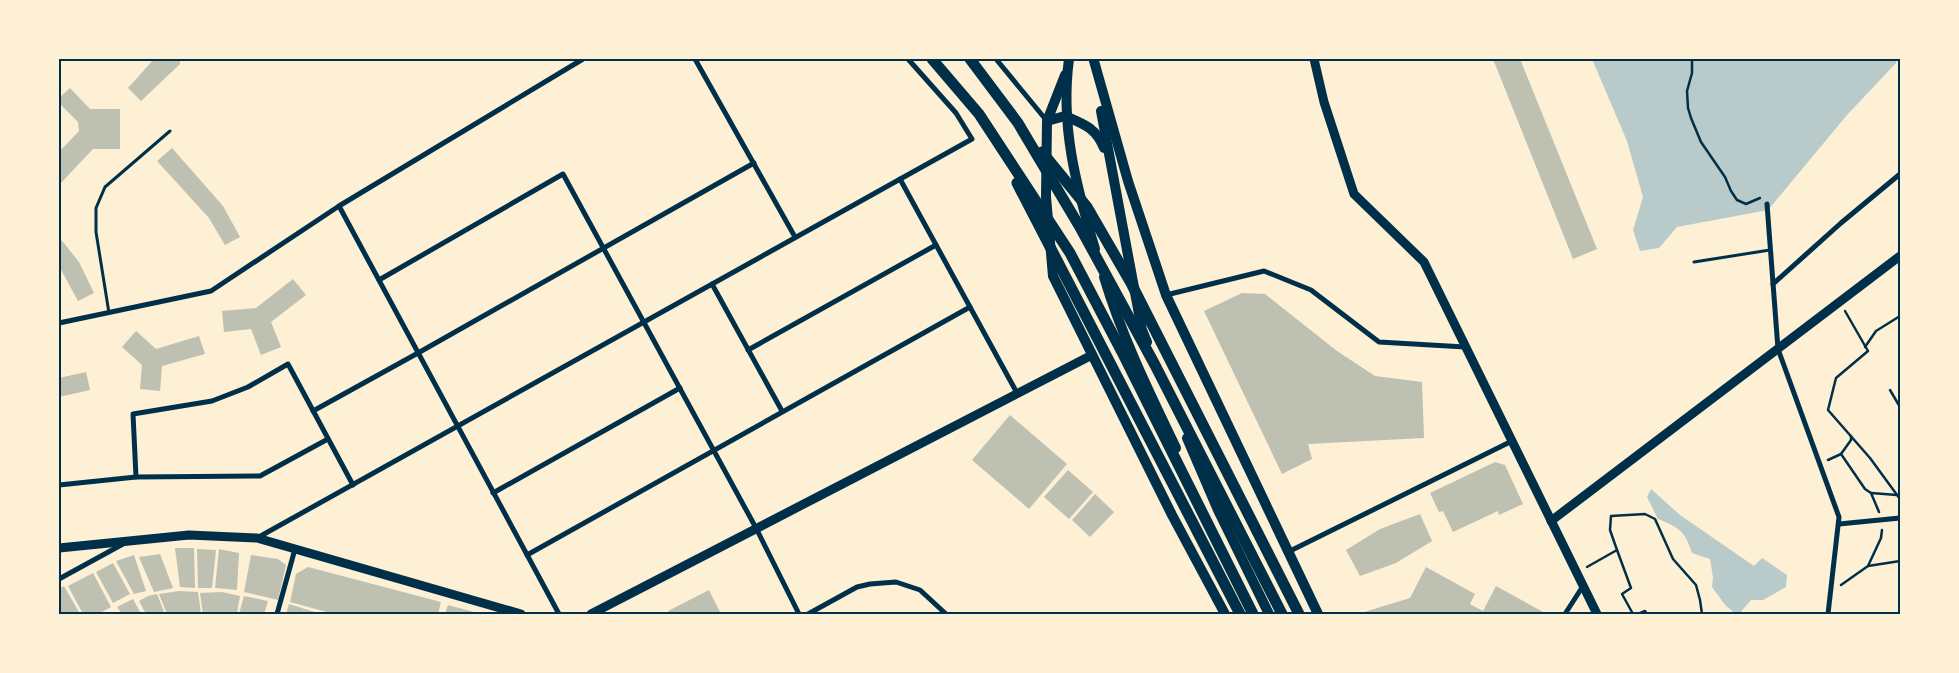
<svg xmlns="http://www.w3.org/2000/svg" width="1959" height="673" viewBox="0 0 1959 673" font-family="Rubik,sans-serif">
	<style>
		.green { fill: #b9caca }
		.building { fill: #bec0b2 }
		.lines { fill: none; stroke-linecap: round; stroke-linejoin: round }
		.path { stroke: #003049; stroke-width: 2.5 }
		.service { stroke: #003049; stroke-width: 3 }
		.minor { stroke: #003049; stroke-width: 5 }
		.tertiary { stroke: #003049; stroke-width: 9 }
		.secondary { stroke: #003049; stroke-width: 10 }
		.trunk { stroke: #003049; stroke-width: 11 }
		.neatline { fill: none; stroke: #003049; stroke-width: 2 }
	</style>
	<rect width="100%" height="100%" fill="#fdf0d5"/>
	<g class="green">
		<path d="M1592 59H1897L1896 63 1847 115 1768 210 1677 227 1659 248 1640 251 1633 230 1643 197 1627 141Z"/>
		<path d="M1651 489 1680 515 1754 566 1762 558 1787 575 1786 587 1763 600H1751L1739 614H1736L1726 606 1712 587 1713 577 1710 559 1692 553C1685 531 1680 528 1658 519L1647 497Z"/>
	</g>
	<g class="building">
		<path d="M154 59H180V64L141 101 128 88Z"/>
		<path d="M1493 59H1520L1597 249 1573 259Z"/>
		<path d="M70 88 90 109H120V149H93L59 185V152L79 131 78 122 59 103V98Z"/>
		<path d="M172 148 223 206 240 237 225 245 209 218 157 161Z"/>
		<path d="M59 237 79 262 94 293 78 301 59 266Z"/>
		<path d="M293 279 306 295 271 322 281 347 261 355 251 329 224 332 222 311 256 308Z"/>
		<path d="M1242 293 1265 294 1337 351 1375 376 1422 382 1424 438 1308 444 1312 459 1282 474 1204 311Z"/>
		<path d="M136 331 156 349 199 336 205 354 162 366 160 391 140 389 142 365 122 347Z"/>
		<path d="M86 372 90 390 59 397V378Z"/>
		<path d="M1010 415 1067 464 1029 509 972 460Z"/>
		<path d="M1495 462 1505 465 1523 504 1499 515 1498 511 1453 532 1443 511 1439 512 1430 493Z"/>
		<path d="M1068 470 1093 492 1069 519 1044 497Z"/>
		<path d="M1095 494 1114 512 1090 537 1072 520Z"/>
		<path d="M1420 514 1432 541 1396 563 1360 576 1346 550 1380 529Z"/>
		<path d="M175 548H194L195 588 180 587Z"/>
		<path d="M197 549 216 550 212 588H198Z"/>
		<path d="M219 549 239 553 237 590 215 588Z"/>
		<path d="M160 554 173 588 154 592 139 557Z"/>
		<path d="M134 555 146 591 134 594 116 561Z"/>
		<path d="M251 555 278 559 286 565 278 600 244 592Z"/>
		<path d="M113 563 130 594 113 603 96 572Z"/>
		<path d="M308 567 441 602 438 614H334L290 602 296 574Z"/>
		<path d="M1426 567 1475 594 1470 604 1483 611 1496 586 1543 612 1542 614H1358L1410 598Z"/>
		<path d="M93 573 111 607 98 614H83L68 586Z"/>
		<path d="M64 586 80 614H59V589Z"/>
		<path d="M709 590 721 614H670L668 611Z"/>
		<path d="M179 591 198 592 201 614H167L159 594Z"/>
		<path d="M222 592 240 596 237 613 224 612V614H203L200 593Z"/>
		<path d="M157 594 165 614H146L139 601 148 596Z"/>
		<path d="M244 596 268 601 264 614H239Z"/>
		<path d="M133 599 141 614H122L117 607Z"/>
		<path d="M289 604 321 614H286Z"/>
		<path d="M448 605 474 612 480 614H445Z"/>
	</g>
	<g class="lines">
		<g class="path">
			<path d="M1692 59V73L1687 91 1688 108 1691 118 1701 142 1725 177 1731 191 1737 200 1746 204 1760 198"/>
			<path d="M1845 311 1868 351 1836 378 1828 410 1870 458 1900 499"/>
			<path d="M1865 347 1876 331 1900 316"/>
			<path d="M1890 390 1900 407"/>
			<path d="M1841 454 1851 440V436"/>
			<path d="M1828 460 1841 454 1865 489 1871 493 1879 512"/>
			<path d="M1871 493 1897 495"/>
			<path d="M1617 550 1631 588 1622 594 1633 614"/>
			<path d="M1868 566 1881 538 1882 530"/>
			<path d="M1587 567 1617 550 1610 530 1611 516 1645 514 1655 519 1673 559 1696 585 1700 600 1702 614"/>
			<path d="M1841 585 1868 566 1900 561"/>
			<path d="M1638 614 1645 611 1647 614"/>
		</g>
		<g class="service">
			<path d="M1694 262 1770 250"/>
			<path d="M109 313 96 232V208L105 187 170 131"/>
		</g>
		<g class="minor">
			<path d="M695 59 795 237"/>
			<path d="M996 59 1047 121"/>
			<path d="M900 179 1017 393"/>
			<path d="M1767 204 1778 349 1839 517 1828 614"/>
			<path d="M339 206 559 614"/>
			<path d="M379 280 563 174 756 528 799 614"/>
			<path d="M712 284 782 411"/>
			<path d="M1773 284 1841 223 1900 174"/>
			<path d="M1166 295 1264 271 1311 290 1379 342 1465 347"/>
			<path d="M59 323 211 291 339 206 583 59"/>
			<path d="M748 350 936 245"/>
			<path d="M313 411 418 353 754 163"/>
			<path d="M136 477 133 414 212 401 248 387 288 364 353 485"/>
			<path d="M59 485 136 477 260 476 328 439"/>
			<path d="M493 493 680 388"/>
			<path d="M1839 524 1900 518"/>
			<path d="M257 538 972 139 956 113 908 59"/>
			<path d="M1288 552 1512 441"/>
			<path d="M527 555 970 307"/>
			<path d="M59 579 123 544"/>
			<path d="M277 614 295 549"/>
			<path d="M808 614 857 587 870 584 896 582 920 590 946 614"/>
			<path d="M1565 614 1583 586"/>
		</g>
		<g class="tertiary">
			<path d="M1314 59 1324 102 1354 194 1424 262 1597 614"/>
			<path d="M1551 521 1900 256"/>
			<path d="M59 548 189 535 257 538 521 614"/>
			<path d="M591 614 1092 355"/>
		</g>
		<g class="secondary">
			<path d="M1069 59C1060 125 1076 186 1095 249"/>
			<path d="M1094 61 1128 181 1166 295 1318 614"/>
			<path d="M1065 75 1047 121 1046 197 1053 276 1172 515 1225 614"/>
			<path d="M1101 111 1142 330 1147 342"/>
			<path d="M1047 121 1065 116C1084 124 1096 128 1104 148"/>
			<path d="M1104 277C1122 337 1149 392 1176 448"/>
			<path d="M1187 438 1218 510 1269 614"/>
		</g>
		<g class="trunk">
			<path d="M932 59 979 114 1070 253 1123 354 1253 614"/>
			<path d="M970 59 1018 123 1081 229 1155 365 1282 614"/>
			<path d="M1042 152 1087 207 1131 283 1299 614"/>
			<path d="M1017 183 1240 614"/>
		</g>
	</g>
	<rect width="1959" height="673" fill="none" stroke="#fdf0d5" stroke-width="120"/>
	<rect x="60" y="60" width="1839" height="553" class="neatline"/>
</svg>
